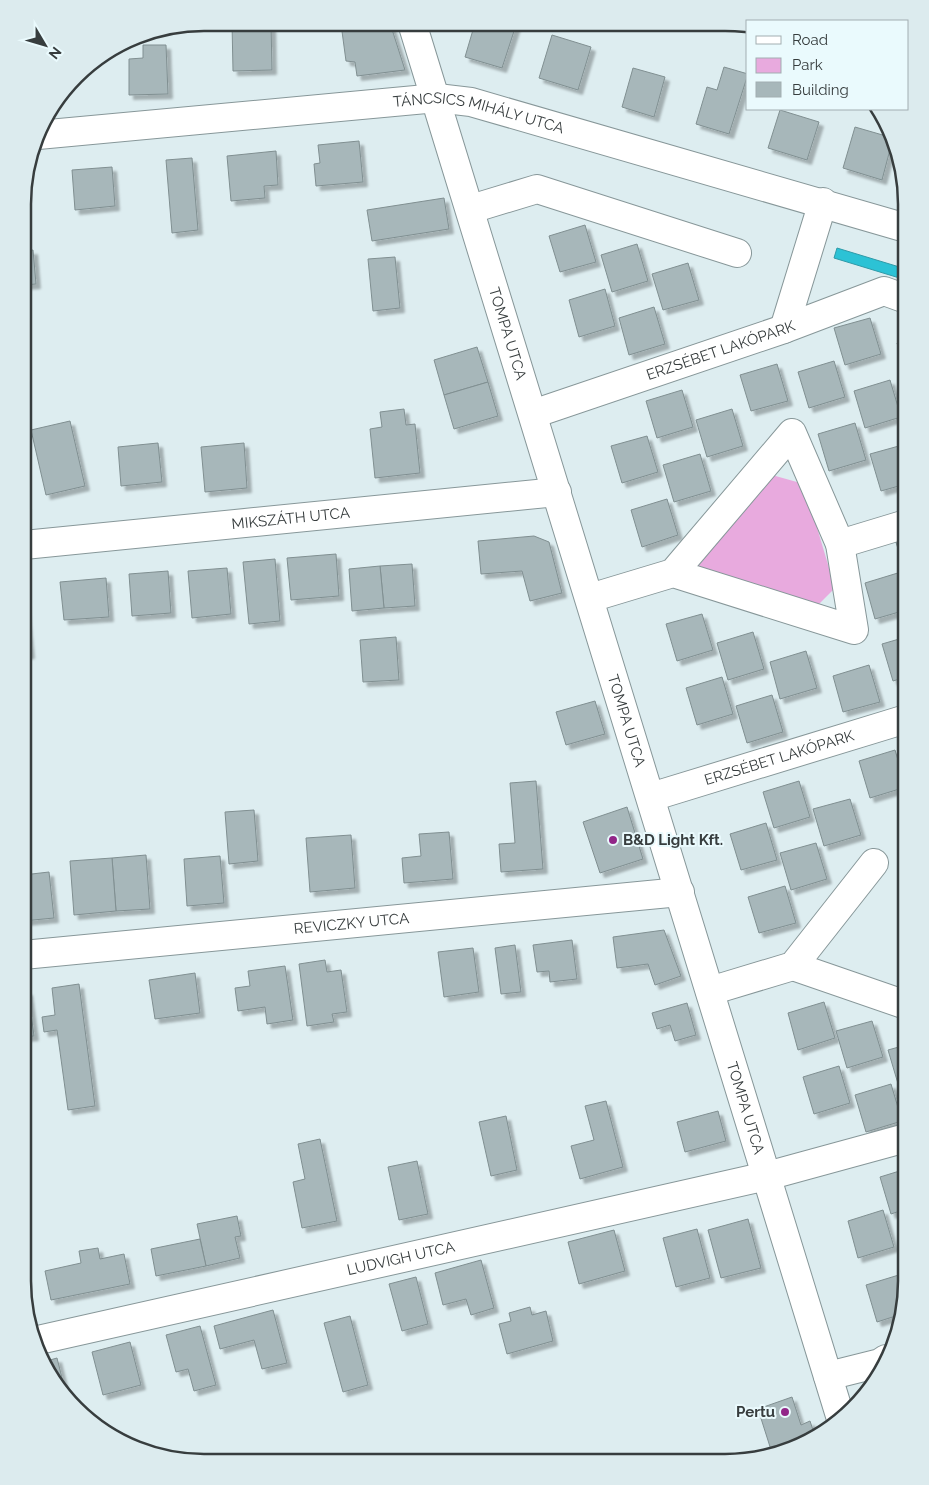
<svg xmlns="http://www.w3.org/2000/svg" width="929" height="1485" viewBox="0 0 929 1485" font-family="Raleway,sans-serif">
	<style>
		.green { fill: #e8aade }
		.water { fill: #2cc2d5; stroke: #2f9aa8 }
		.building { fill: #a7b7ba; stroke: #808f91; filter: url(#shadow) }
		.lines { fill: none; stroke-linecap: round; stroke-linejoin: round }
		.minor-casing { stroke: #879799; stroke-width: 30 }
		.minor { stroke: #fff; stroke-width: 28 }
		.poi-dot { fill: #922688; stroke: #eafafd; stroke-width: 2 }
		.labels { text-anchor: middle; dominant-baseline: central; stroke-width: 4; stroke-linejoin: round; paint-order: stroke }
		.street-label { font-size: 15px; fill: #373d3e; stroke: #eafafd }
		.poi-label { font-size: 15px; font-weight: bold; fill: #373d3e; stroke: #eafafd; text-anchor: start }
		.rim { fill: none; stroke: #373d3e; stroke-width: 2.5 }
	</style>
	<defs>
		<filter id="shadow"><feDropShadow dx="4.5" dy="4.5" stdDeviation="1" flood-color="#0004"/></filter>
	</defs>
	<rect width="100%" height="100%" fill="#ddedf0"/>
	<g class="green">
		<path d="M772 475 804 484 835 588 812 611 695 570Z"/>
		<path d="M514 1453 518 1462H474Z"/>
	</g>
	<path class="water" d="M837 248 906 269V280L834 258Z"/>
	<g class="building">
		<path d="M232 23H271L272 70 233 71Z"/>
		<path d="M390 23 405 70 357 76 355 62 346 61 341 24Z"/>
		<path d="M475 23 516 25 502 68 465 57Z"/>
		<path d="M552 35 591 47 578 90 539 78Z"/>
		<path d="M143 45H166L168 94 129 95V59L143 58Z"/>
		<path d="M724 67 748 74 729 134 696 124 707 87 717 90Z"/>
		<path d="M633 68 665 77 654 117 622 107Z"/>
		<path d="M780 110 819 122 807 160 768 148Z"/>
		<path d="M855 127 893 138 882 180 843 168Z"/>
		<path d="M359 141 363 182 316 186 314 164 320 163 318 145Z"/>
		<path d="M276 151 278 185 264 186 265 198 231 201 227 156Z"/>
		<path d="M192 158 198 230 172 233 166 160Z"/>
		<path d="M112 167 115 206 75 210 72 170Z"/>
		<path d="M444 198 449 229 372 241 367 210Z"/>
		<path d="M585 225 596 262 560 272 549 236Z"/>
		<path d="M637 244 648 281 612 292 601 255Z"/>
		<path d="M33 250 36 284 24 285V251Z"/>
		<path d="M395 257 400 308 373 311 368 259Z"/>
		<path d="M688 263 699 300 663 310 652 274Z"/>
		<path d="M605 289 615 326 579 337 569 300Z"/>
		<path d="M654 307 665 344 629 355 619 318Z"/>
		<path d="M870 318 881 354 845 365 834 328Z"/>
		<path d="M906 340V374L897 343Z"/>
		<path d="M477 347 488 382 444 395 434 360Z"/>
		<path d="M834 361 845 397 809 408 798 372Z"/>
		<path d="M777 364 788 401 751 411 740 375Z"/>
		<path d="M890 380 901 417 865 428 854 391Z"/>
		<path d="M488 382 498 416 454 429 444 395Z"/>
		<path d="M682 390 693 427 657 438 646 401Z"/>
		<path d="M404 409 406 425 415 424 420 473 375 478 370 429 382 427 380 412Z"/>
		<path d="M732 409 743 446 707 457 696 420Z"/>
		<path d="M70 421 85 486 46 495 31 430Z"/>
		<path d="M855 423 866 460 829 471 818 434Z"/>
		<path d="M647 436 658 472 622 483 611 446Z"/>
		<path d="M158 443 162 482 121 486 118 447Z"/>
		<path d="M244 443 247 488 205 492 201 447Z"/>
		<path d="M906 444V484L881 491 870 454Z"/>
		<path d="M700 454 711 491 674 502 663 465Z"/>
		<path d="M667 499 678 535 642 547 631 510Z"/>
		<path d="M906 535V575L895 539Z"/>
		<path d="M534 536 549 542 562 593 530 601 522 571 481 574 478 541Z"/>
		<path d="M336 554 339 596 291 600 287 558Z"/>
		<path d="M275 559 280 621 249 624 243 562Z"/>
		<path d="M412 564 415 606 384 608 380 566Z"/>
		<path d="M380 566 384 608 352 611 349 569Z"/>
		<path d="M227 568 231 614 192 618 188 571Z"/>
		<path d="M168 571 171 613 132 616 129 574Z"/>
		<path d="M901 572 906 591V610L875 619 865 583Z"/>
		<path d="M106 578 109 617 64 620 60 582Z"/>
		<path d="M23 586 30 654 23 655Z"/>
		<path d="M702 614 713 650 677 661 666 624Z"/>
		<path d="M753 632 764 669 728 680 717 643Z"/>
		<path d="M396 637 399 680 363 682 360 640Z"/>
		<path d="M906 637V677L893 681 882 644Z"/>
		<path d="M806 651 817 688 780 699 770 662Z"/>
		<path d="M869 665 880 702 843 712 833 676Z"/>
		<path d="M722 677 733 714 697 725 686 688Z"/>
		<path d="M772 695 783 732 747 743 736 706Z"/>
		<path d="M595 701 605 734 566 745 556 712Z"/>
		<path d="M895 750 906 787 870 798 859 761Z"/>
		<path d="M536 781 543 869 501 872 499 844 515 843 510 783Z"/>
		<path d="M799 781 810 817 774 828 763 792Z"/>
		<path d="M850 799 861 835 824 846 813 809Z"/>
		<path d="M627 807 643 859 600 873 583 822Z"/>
		<path d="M254 810 258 861 229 864 225 812Z"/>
		<path d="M766 823 777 860 741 870 730 834Z"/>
		<path d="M449 832 453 879 404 883 402 858 421 856 419 834Z"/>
		<path d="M351 835 355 888 310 892 306 838Z"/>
		<path d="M816 843 827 879 791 890 780 853Z"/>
		<path d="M146 855 150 909 116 911 112 858Z"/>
		<path d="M220 856 224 903 187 906 184 859Z"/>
		<path d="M112 858 116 911 74 915 70 861Z"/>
		<path d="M49 872 54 918 23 921V875Z"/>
		<path d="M785 886 796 923 759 933 748 897Z"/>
		<path d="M664 930 681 976 655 985 648 964 617 968 613 937Z"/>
		<path d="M572 940 577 979 550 982 549 971 537 972 533 945Z"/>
		<path d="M515 945 521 992 501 994 495 948Z"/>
		<path d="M473 948 479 992 444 997 438 952Z"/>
		<path d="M325 960 327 972 341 970 347 1012 332 1014 334 1022 307 1026 299 964Z"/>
		<path d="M285 966 293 1020 267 1024 265 1007 238 1011 235 988 250 986 248 971Z"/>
		<path d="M195 973 200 1013 155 1019 149 980Z"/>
		<path d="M79 984 95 1106 68 1110 57 1030 44 1032 42 1017 55 1015 52 988Z"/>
		<path d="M23 991H28L34 1036 23 1037Z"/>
		<path d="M824 1002 835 1038 798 1050 788 1013Z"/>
		<path d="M687 1003 696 1035 675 1041 670 1025 657 1029 652 1013Z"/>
		<path d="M872 1021 883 1057 847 1068 836 1031Z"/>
		<path d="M906 1045V1085L899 1087 888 1050Z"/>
		<path d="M839 1066 850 1103 814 1114 803 1077Z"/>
		<path d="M891 1084 902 1121 866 1132 855 1095Z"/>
		<path d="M606 1101 623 1167 580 1179 571 1146 594 1140 585 1106Z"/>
		<path d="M718 1111 726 1141 685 1152 677 1122Z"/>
		<path d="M506 1116 517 1170 491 1176 479 1122Z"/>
		<path d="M320 1139 337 1221 302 1228 293 1182 305 1179 298 1144Z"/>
		<path d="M417 1161 428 1214 399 1220 388 1167Z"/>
		<path d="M906 1169V1209L891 1214 880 1177Z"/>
		<path d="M883 1210 894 1247 858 1258 848 1221Z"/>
		<path d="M237 1216 241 1236 235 1237 240 1258 206 1266 197 1224Z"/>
		<path d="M748 1219 761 1268 721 1278 708 1230Z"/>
		<path d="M697 1229 710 1278 676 1287 663 1238Z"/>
		<path d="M614 1230 625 1271 579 1284 568 1242Z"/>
		<path d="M200 1239 206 1266 156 1276 151 1249Z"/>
		<path d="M906 1239V1264L899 1241Z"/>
		<path d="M98 1248 100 1259 124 1254 130 1284 51 1300 45 1271 81 1263 79 1251Z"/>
		<path d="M481 1260 494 1308 471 1315 466 1299 443 1305 435 1273Z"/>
		<path d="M902 1274 906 1289 902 1314 877 1322 866 1285Z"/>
		<path d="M416 1277 428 1324 402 1331 389 1284Z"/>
		<path d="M530 1307 532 1315 546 1311 553 1341 507 1354 499 1324 511 1321 509 1313Z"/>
		<path d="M273 1310 287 1363 262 1369 254 1340 220 1349 214 1326Z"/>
		<path d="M350 1316 368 1385 343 1392 324 1323Z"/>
		<path d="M200 1326 216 1385 194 1391 188 1369 176 1372 166 1335Z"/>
		<path d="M130 1342 141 1385 103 1395 92 1352Z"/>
		<path d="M57 1358 67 1398 60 1391 43 1362Z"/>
		<path d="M792 1397 801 1425 810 1421 815 1436 794 1449 772 1453 758 1409Z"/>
	</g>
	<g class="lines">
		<defs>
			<g id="minor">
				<path id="s1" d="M412 23 841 1419"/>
				<path id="s2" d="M38 135 437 98 471 102 906 228"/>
				<path d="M471 209 537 189 737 253"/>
				<path d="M784 329 823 202"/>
				<path id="s3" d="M533 414 784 329 884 291 906 299"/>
				<path d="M840 544 906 524"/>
				<path id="s4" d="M24 545 557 492"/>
				<path d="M590 598 673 573 792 433 840 544 854 630 673 573"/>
				<path id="s5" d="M651 797 906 719"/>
				<path id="s6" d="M23 955 680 892"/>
				<path d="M793 966 906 1005"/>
				<path d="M710 991 793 966 874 863"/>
				<path id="s7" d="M34 1341 767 1176 906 1138"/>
				<path d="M828 1376 880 1363 886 1359"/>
			</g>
		</defs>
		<use href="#minor" class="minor-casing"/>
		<use href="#minor" class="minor"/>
	</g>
	<g class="poi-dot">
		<circle cx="613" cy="840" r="5"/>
		<circle cx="785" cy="1412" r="5"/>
	</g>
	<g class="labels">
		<g class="street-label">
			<text stroke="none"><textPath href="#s2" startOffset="444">TÁNCSICS MIHÁLY UTCA</textPath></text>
			<text stroke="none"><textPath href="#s1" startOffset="325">TOMPA UTCA</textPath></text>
			<text stroke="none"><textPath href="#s3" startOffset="198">ERZSÉBET LAKÓPARK</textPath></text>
			<text stroke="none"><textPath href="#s4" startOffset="268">MIKSZÁTH UTCA</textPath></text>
			<text stroke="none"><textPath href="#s1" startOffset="730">TOMPA UTCA</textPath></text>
			<text stroke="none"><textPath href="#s5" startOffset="134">ERZSÉBET LAKÓPARK</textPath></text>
			<text stroke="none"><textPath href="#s6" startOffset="330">REVICZKY UTCA</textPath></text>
			<text stroke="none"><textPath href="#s1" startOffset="1135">TOMPA UTCA</textPath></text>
			<text stroke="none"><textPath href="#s7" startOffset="376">LUDVIGH UTCA</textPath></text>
		</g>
		<g class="poi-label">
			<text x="623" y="840">B&amp;D Light Kft.</text>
			<text x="775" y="1412" text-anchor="end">Pertu</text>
		</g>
	</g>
	<path d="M0 0H929V1485H0ZM204 31H725A173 173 0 0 1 898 204V1281A173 173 0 0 1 725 1454H204A173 173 0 0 1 31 1281V204A173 173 0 0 1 204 31Z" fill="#dcebee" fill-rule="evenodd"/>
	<path class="rim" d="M204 31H725A173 173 0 0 1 898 204V1281A173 173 0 0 1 725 1454H204A173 173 0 0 1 31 1281V204A173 173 0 0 1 204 31Z"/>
	<rect x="746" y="20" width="162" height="90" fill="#eafafd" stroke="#a2aeb1"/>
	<rect x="756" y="36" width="25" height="8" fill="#ffffff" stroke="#a2aeb1"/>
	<text x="792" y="45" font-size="15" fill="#373d3e">Road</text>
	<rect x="756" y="58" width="25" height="15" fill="#e8aade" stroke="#a2aeb1"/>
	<text x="792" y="70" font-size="15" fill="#373d3e">Park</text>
	<rect x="756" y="82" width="25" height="15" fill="#a7b7ba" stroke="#a2aeb1"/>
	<text x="792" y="95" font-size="15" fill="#373d3e">Building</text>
	<g transform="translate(45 45) rotate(128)" stroke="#eafafd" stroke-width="4" paint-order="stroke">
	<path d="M0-4L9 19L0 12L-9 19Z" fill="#373d3e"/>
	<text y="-8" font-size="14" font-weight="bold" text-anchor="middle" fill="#373d3e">N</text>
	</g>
</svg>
